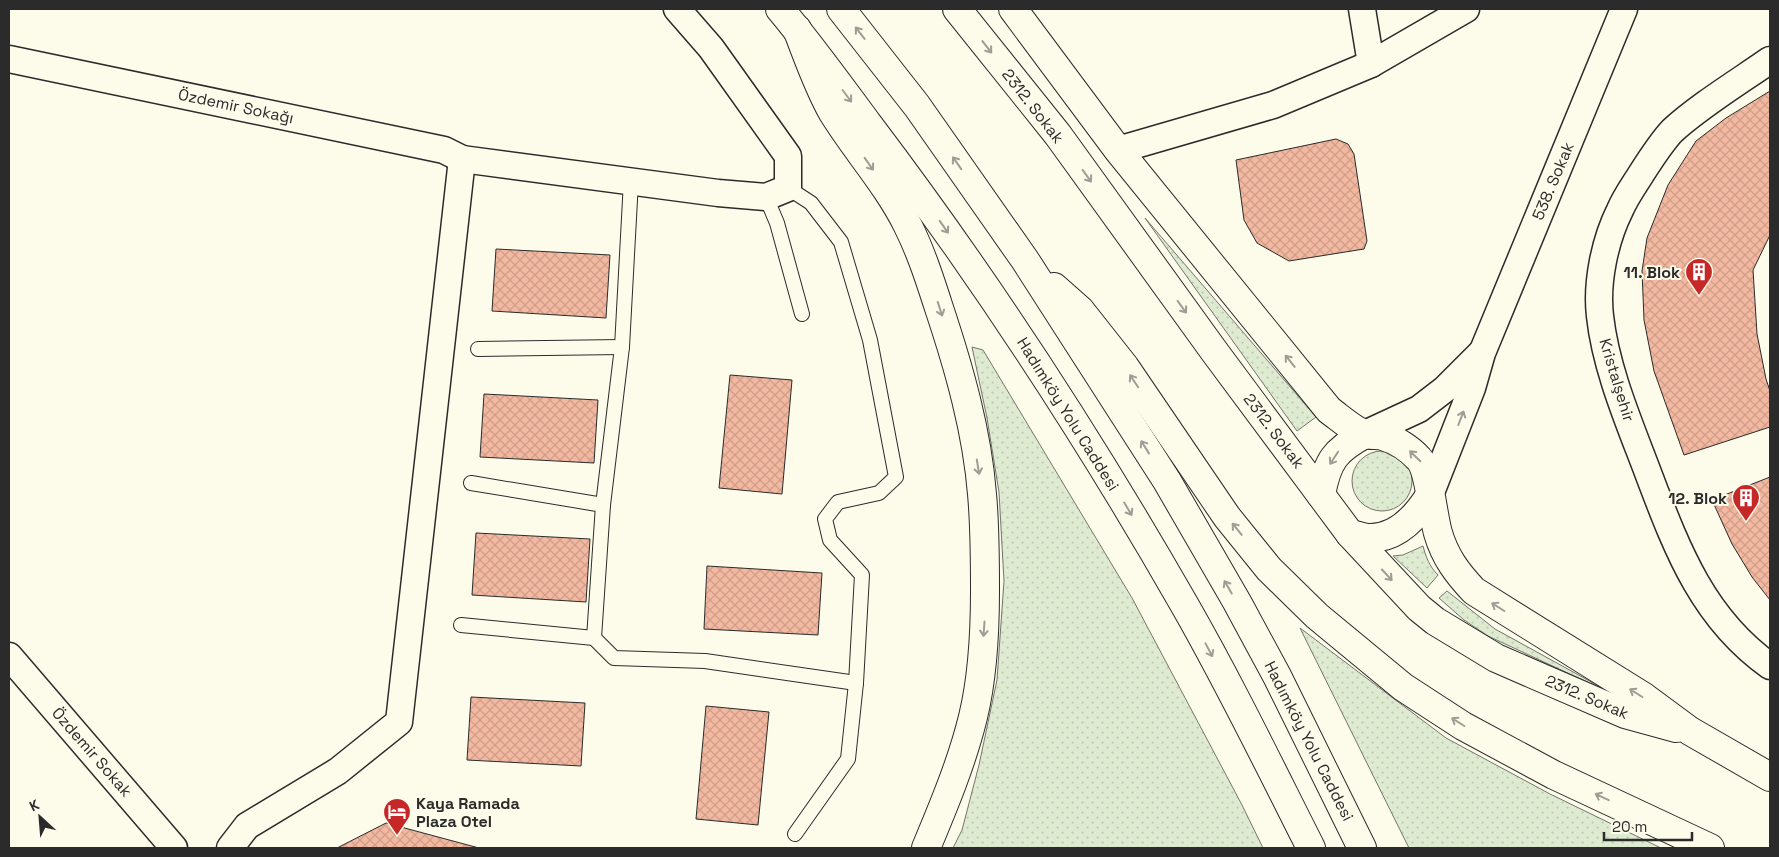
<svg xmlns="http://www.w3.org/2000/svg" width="1779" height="857" viewBox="0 0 1779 857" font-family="'Space Grotesk',sans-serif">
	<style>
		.grass { fill: url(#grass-dots); stroke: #74746e }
		.building { fill: url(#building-cross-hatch); stroke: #2b2b2b }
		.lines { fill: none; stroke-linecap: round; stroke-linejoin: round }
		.service-casing { stroke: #2b2b2b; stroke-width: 16 }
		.minor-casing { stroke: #2b2b2b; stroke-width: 29 }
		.tertiary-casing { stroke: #2b2b2b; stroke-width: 30 }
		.primary-casing { stroke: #2b2b2b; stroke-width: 30 }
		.trunk-casing { stroke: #2b2b2b; stroke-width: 30 }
		.service { stroke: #fdfbea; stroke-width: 14 }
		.minor { stroke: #fdfbea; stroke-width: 26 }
		.tertiary { stroke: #fdfbea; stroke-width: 28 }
		.primary { stroke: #fdfbea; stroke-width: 28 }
		.trunk { stroke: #fdfbea; stroke-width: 28 }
		.oneway { stroke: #9e9d94 }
		.labels { text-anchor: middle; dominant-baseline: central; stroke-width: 4; stroke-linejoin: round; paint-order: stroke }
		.street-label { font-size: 16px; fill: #2b2b2b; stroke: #fdfbea }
		.poi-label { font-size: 16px; font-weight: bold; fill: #2b2b2b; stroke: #fdfbea; text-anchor: end }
	</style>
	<defs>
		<pattern id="grass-dots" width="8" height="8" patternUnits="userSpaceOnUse" patternTransform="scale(1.25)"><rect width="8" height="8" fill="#deebd1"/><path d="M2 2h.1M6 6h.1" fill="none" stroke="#bfcab4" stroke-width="1.8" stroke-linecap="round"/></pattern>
		<pattern id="building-cross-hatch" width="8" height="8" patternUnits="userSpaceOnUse" patternTransform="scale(1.25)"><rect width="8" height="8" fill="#f2b8a0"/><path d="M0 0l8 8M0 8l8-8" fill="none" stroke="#d09e8a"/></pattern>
	</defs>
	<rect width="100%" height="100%" fill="#fdfbea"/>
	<g class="grass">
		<path d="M1145 218 1316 417 1297 431Z"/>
		<path d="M972 347 983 350 1132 598 1242 805 1263 848H953L962 830 979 765 997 680 1004 581 999 492 987 418Z"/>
		<circle cx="1382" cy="481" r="30"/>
		<path d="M1423 546C1426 557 1429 566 1438 575L1427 588 1393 556 1403 555Z"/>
		<path d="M1447 591 1495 629 1615 695 1488 636 1464 620 1439 598Z"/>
		<path d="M1300 628 1446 738 1550 794 1661 848H1409Z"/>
	</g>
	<g class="building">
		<path d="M1770 91V235L1753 270 1757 334 1766 379 1770 391V427L1684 455 1654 371 1644 320 1642 271 1647 238 1668 185 1696 141 1726 118Z"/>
		<path d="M1336 139 1348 144 1354 154 1367 241 1364 249 1289 261 1257 243 1244 220 1236 160Z"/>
		<path d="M496 249 610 255 606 318 492 311Z"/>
		<path d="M730 375 792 380 782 494 719 488Z"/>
		<path d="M484 394 598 400 594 463 480 457Z"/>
		<path d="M1770 477V600L1752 577 1732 544 1712 500Z"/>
		<path d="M476 533 590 539 586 602 472 595Z"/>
		<path d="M707 566 822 573 818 635 704 629Z"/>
		<path d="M471 697 585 703 581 766 467 760Z"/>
		<path d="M706 706 769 712 758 825 696 819Z"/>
		<path d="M386 823 479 848H337Z"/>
	</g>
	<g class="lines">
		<defs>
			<g id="service">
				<path d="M631 181 622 347 603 505 594 638 614 658 705 661 856 683"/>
				<path d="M788 188 811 203 841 242 870 340 896 477 879 493 838 502 825 519 830 540 862 575 856 683 848 759 795 834"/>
				<path d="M766 197 777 223 802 314"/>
				<path d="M478 349 622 347"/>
				<path d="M471 483 603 505"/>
				<path d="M461 625 594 638"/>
			</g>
			<g id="minor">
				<path d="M1362 9 1371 64"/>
				<path d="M9 59 444 150 462 159"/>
				<path d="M1770 60C1740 81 1699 106 1672 131 1661 143 1652 157 1643 171 1635 184 1626 196 1620 210 1605 240 1596 282 1600 316 1606 371 1631 427 1650 478 1678 552 1704 619 1770 666"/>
				<path d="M1118 150 1273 105 1371 64 1466 9"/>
				<path d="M1365 434 1419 409 1445 389 1481 353"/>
				<path d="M1430 495 1472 388 1482 353 1624 9"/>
				<path d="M9 656 174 848"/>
				<path d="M230 848 247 826 338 771 399 722 462 159 718 193 766 197 788 188V156L711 48 677 9"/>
			</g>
			<g id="tertiary">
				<path d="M957 9 1058 135 1214 351 1350 534 1419 608 1435 621 1496 658 1625 714 1676 728"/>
				<path d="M1013 9 1118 150 1329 410C1340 418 1352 429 1364 434 1370 436 1377 434 1383 436 1396 440 1410 449 1419 459 1429 469 1433 516 1438 533 1445 557 1457 573 1474 591L1644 697 1690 731 1770 777"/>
				<path d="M1321 495C1327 461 1335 450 1365 434"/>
				<path d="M1350 534C1357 535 1364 538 1370 538 1397 538 1417 516 1430 495"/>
			</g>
			<g id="primary">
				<path d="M780 9C811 46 839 85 868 124 984 277 1089 438 1184 604 1230 684 1270 767 1311 848"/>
				<path d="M841 9 917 106 1025 260 1167 481 1237 602 1277 676 1362 848"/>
				<path d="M1054 287 1080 310 1125 367 1227 517 1269 569 1317 616 1403 687 1463 726 1554 775 1710 848"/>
			</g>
			<path id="trunk" d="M797 29C808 57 818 87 833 113 857 152 888 185 908 226 921 252 930 280 939 308 959 368 977 431 982 494 985 526 985 559 985 591 985 632 983 676 973 717 962 762 944 805 926 848"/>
		</defs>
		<use href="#service" class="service-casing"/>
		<use href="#minor" class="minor-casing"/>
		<use href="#tertiary" class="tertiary-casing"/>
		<use href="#primary" class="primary-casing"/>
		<use href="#trunk" class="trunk-casing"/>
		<use href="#service" class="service"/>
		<use href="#minor" class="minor"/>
		<use href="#tertiary" class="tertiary"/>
		<use href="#primary" class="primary"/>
		<use href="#trunk" class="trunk"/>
	</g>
	<defs><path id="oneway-shaft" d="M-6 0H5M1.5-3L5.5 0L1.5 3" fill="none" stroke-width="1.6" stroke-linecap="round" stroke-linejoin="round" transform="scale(1.25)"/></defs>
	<g class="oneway">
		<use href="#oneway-shaft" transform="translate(860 33) rotate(-128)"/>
		<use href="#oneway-shaft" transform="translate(987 47) rotate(52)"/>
		<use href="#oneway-shaft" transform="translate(847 96) rotate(53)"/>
		<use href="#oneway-shaft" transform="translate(957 163) rotate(-125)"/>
		<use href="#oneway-shaft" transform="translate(869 164) rotate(55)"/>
		<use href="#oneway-shaft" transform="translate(1087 176) rotate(54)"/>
		<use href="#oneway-shaft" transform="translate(944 227) rotate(55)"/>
		<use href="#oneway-shaft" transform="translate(1182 307) rotate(54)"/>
		<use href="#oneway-shaft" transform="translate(940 309) rotate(72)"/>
		<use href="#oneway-shaft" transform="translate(1290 361) rotate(-129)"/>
		<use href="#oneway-shaft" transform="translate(1134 381) rotate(-124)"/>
		<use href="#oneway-shaft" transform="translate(1461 418) rotate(-69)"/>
		<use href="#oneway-shaft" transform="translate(1145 447) rotate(-122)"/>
		<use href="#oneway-shaft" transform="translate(1415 456) rotate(-136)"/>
		<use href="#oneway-shaft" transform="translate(1334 458) rotate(123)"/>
		<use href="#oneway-shaft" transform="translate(978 467) rotate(81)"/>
		<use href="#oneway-shaft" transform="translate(1128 509) rotate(59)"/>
		<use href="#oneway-shaft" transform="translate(1237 529) rotate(-129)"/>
		<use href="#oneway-shaft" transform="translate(1387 575) rotate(47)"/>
		<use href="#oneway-shaft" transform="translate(1228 587) rotate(-120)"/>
		<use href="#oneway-shaft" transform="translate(1498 607) rotate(-148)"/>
		<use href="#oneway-shaft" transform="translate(984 629) rotate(94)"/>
		<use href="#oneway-shaft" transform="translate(1209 650) rotate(62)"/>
		<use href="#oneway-shaft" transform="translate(1636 693) rotate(-148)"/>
		<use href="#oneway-shaft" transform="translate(1458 722) rotate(-148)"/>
		<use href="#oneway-shaft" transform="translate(1602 797) rotate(-155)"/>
	</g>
	<defs>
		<symbol id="building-pin" viewBox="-11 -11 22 30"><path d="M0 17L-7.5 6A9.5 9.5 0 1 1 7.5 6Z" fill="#c62828" stroke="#fdfbea"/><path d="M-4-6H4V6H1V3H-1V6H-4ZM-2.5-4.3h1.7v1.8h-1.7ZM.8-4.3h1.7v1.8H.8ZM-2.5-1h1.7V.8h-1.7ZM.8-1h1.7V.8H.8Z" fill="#fff"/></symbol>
		<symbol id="hotel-pin" viewBox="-11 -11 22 30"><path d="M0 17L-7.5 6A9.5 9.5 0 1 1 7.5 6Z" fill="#c62828" stroke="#fdfbea"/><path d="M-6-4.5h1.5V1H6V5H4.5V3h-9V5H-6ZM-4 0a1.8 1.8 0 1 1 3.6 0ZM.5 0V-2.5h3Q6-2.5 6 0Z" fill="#fff"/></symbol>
	</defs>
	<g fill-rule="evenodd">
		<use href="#building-pin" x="1683" y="256" width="32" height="43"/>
		<use href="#building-pin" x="1730" y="482" width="32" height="43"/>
		<use href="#hotel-pin" x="381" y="796" width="32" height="43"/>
	</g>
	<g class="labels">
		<g class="street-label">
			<text transform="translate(236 106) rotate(12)">Özdemir Sokağı</text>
			<text transform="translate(1033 106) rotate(52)">2312. Sokak</text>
			<text transform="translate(1553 181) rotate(-67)">538. Sokak</text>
			<text transform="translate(1617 380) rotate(73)">Kristalşehir</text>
			<text transform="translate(1068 414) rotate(58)">Hadımköy Yolu Caddesi</text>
			<text transform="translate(1274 431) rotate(53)">2312. Sokak</text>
			<text transform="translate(1587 697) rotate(23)">2312. Sokak</text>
			<text transform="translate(1309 741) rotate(63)">Hadımköy Yolu Caddesi</text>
			<text transform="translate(92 752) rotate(49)">Özdemir Sokak</text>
		</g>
		<g class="poi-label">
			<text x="1680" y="272">11. Blok</text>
			<text x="1727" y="498">12. Blok</text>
			<text x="416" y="803" text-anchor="start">Kaya Ramada<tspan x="416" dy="18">Plaza Otel</tspan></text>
		</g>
	</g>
	<rect width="1779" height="857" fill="none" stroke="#2b2b2b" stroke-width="20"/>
	<g transform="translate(40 817) rotate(334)" stroke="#fdfbea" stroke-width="4" paint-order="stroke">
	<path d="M0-4L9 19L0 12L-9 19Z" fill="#2b2b2b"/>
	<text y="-8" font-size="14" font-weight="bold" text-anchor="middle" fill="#2b2b2b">K</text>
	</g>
	<path d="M1604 832v8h88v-8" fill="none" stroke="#2b2b2b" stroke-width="2.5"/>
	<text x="1612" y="832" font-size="15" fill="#2b2b2b" stroke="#fdfbea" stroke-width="4" paint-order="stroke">20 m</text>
</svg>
